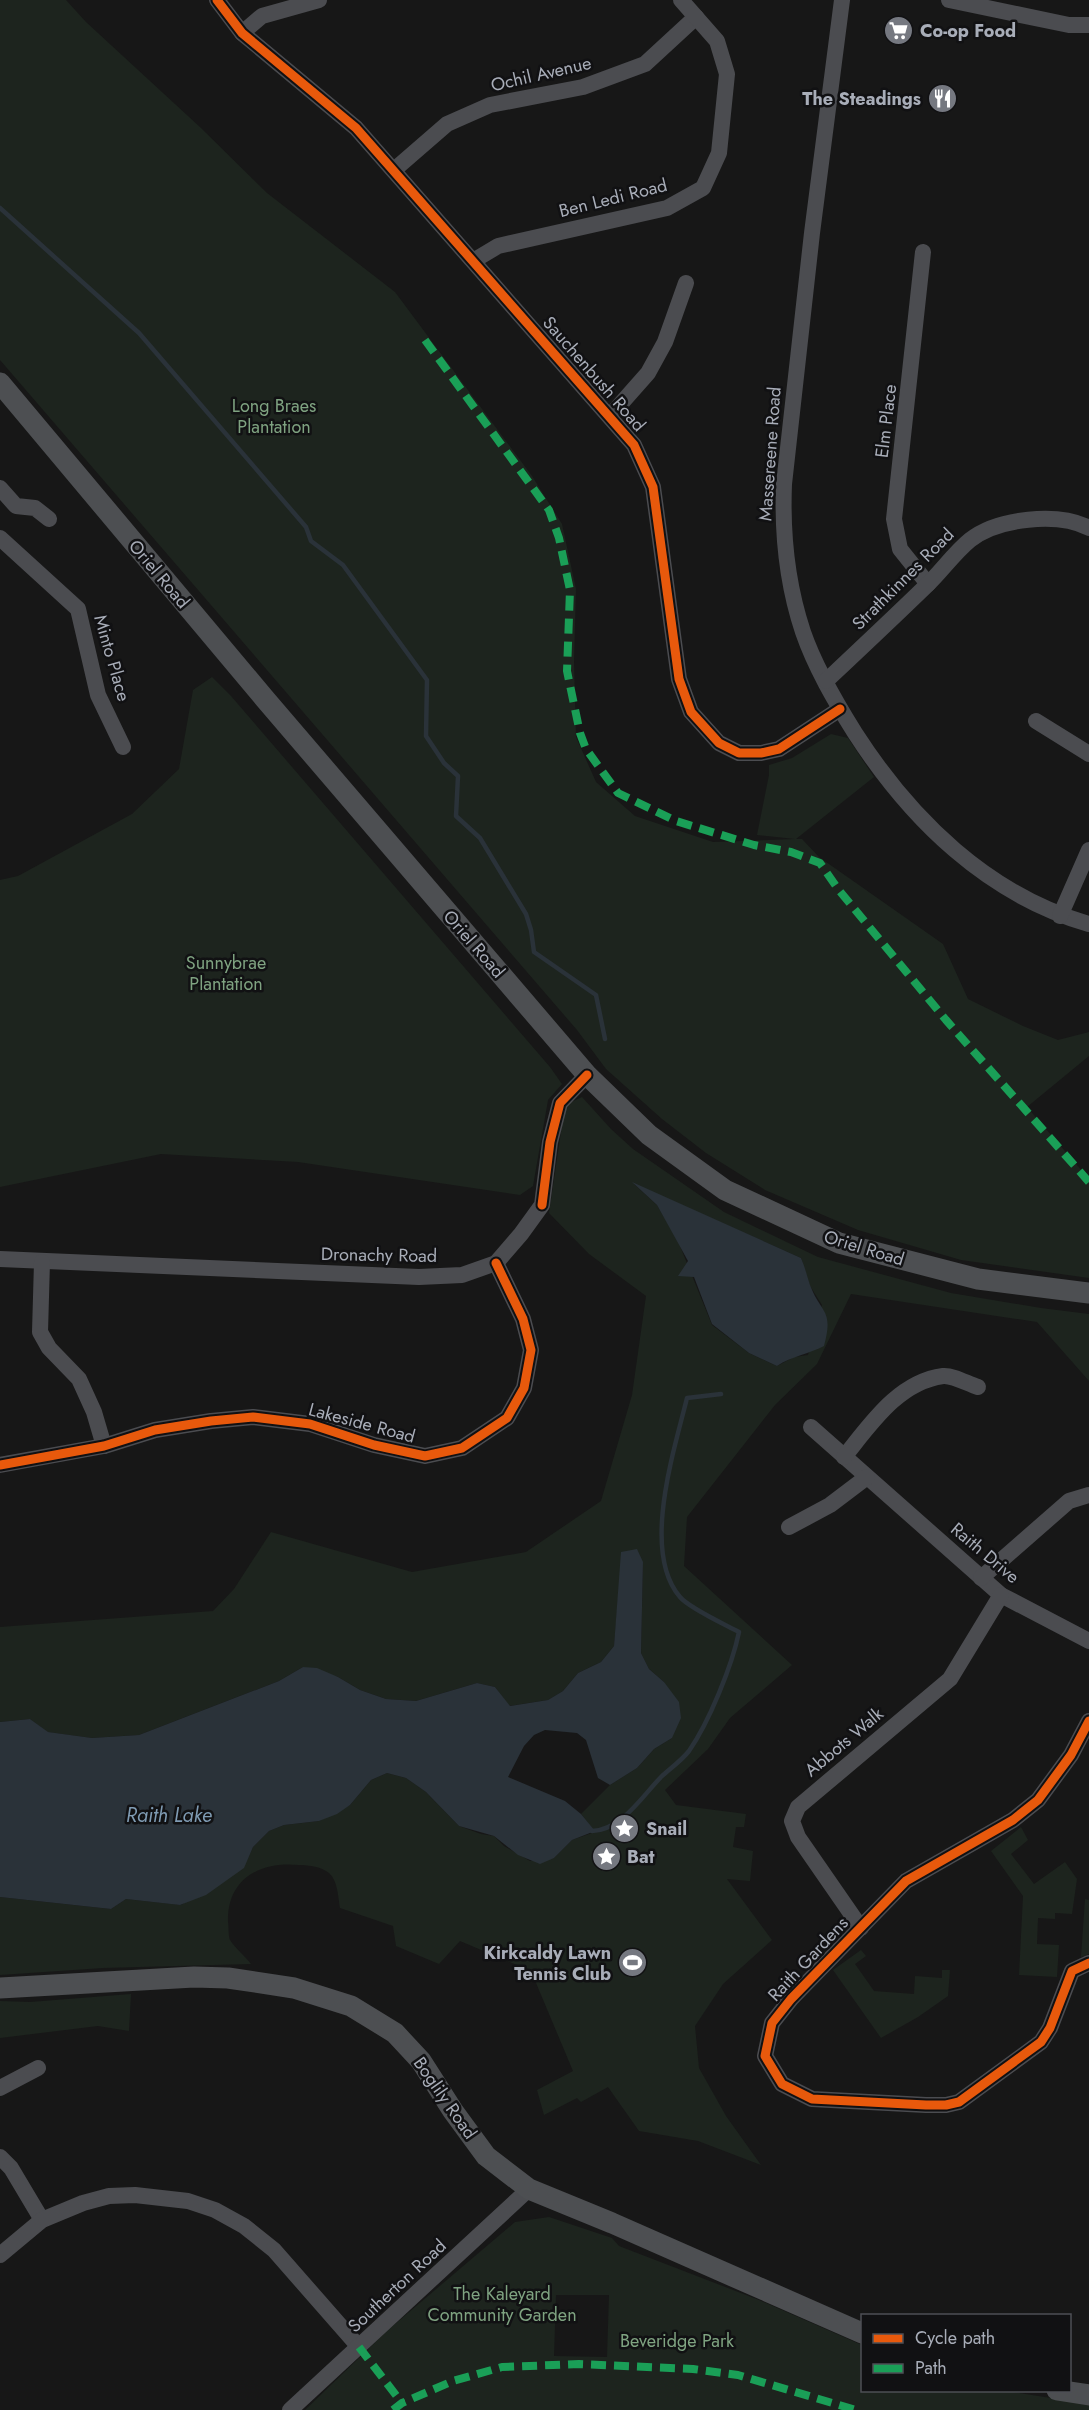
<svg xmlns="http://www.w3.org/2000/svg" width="1089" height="2410" viewBox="0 0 1089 2410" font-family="Jost,sans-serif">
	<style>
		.green { fill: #1d241e; fill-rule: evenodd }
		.water { fill: #2a3239 }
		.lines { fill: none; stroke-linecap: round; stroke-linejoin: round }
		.stream { stroke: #2a3239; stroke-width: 4.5 }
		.minor { stroke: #4b4c50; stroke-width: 16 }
		.major { stroke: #4d4f52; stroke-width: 21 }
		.quiet { stroke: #1a9f57; stroke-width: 8; stroke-dasharray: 15 8; stroke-linecap: butt }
		.cycleway-casing { stroke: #111113; stroke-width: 13 }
		.cycleway { stroke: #e8590c; stroke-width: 9 }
		.labels { text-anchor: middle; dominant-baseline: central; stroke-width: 5; stroke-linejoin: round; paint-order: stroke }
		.poi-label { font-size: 18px; font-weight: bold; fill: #a8adb8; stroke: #111113; text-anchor: start }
		.street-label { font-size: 18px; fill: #a8adb8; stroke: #111113 }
		.park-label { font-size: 18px; fill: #7fa381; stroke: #111113 }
		.water-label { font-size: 20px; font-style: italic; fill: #7f9bb3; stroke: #111113 }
	</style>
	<rect width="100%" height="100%" fill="#171717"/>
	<g class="green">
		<path d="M0 0H66L86 22 201 128 267 193 395 292 532 476 562 524 576 589 574 662 576 737 596 782 635 816 713 842 795 839 757 835 769 775V765L792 758 831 734 848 738 874 777 796 839H802L819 857 943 944 968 999 1023 1026 1058 1040 1089 1032V1056L1027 1107 1089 1179V1278L961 1260 858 1230 765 1190 706 1153 662 1119 606 1069 577 1030 0 360Z"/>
		<path d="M212 677 231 696 550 1067 562 1084 548 1100 533 1186 520 1195 298 1162 161 1154 0 1187V880L18 876 132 814 179 769 193 690Z"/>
		<path d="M582 1097 611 1129 633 1149 724 1212 818 1257 951 1293 1041 1308 1089 1314V1381L1037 1322 851 1294 817 1364 775 1405 687 1517 684 1566 792 1665 730 1718 708 1749 665 1790 676 1805 746 1814 744 1827H736L733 1847 753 1851 750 1881 727 1879 772 1940 723 1984 695 2026 699 2068 726 2116 761 2165 698 2141 639 2131 608 2087 581 2102 577 2098 544 2115 537 2090 573 2071 531 1971 460 1941 439 1964 396 1946 393 1926 340 1908C338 1897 338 1881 329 1873 322 1867 309 1865 299 1865 260 1861 227 1879 228 1922 229 1927 228 1935 230 1940 235 1948 245 1956 251 1964L103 1968 0 1975V1897L111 1909 126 1899 181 1905 243 1868 253 1847 269 1831 284 1825 319 1821 350 1805 371 1780 387 1773 406 1778 426 1792 459 1826 481 1834 494 1836 504 1846 530 1861 554 1858 572 1840 595 1832 581 1814 610 1785 637 1768 654 1749 672 1738 664 1682 649 1669 641 1653 643 1562 619 1588 614 1646 601 1662 578 1673 563 1691 548 1700 509 1706 495 1687 477 1683 416 1701 386 1699 360 1690 338 1677 303 1667 279 1681 139 1735 92 1738 47 1732 30 1719 0 1722V1627L213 1611 234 1589 271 1532 412 1572 526 1552 601 1501 632 1395 646 1296 589 1254 549 1213 565 1105ZM634 1184 801 1258 810 1286 822 1305 808 1355 794 1357 777 1366 749 1353 712 1325 678 1241 657 1205Z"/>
		<path d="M1021 1827 1028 1840 1011 1854 1034 1884 1065 1862 1077 1879 1072 1914 1055 1913V1919L1038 1918 1037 1944 1059 1945 1057 1977 1019 1975 1023 1896 991 1851Z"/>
		<path d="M1085 1899 1089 1900V1954L1081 1957Z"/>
		<path d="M861 1950 866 1956 855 1964 874 1991 914 1994 915 1976 942 1978V1970H950L948 1996 918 2017 881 2038 833 1970Z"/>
		<path d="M131 1994 129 2031 98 2026 0 2038V2001L30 2002Z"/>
		<path d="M549 2217 612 2238 619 2246 759 2300 862 2345V2390H1000L1089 2404V2410H305L388 2330 515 2222ZM556 2295H609L607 2357 554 2356Z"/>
	</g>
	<g class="water">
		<path d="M632 1182 801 1258C805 1267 807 1276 810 1285 821 1314 834 1309 824 1346 809 1354 792 1356 777 1366L749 1353 712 1324 694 1277 678 1276 688 1261 657 1205Z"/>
		<path d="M637 1549 643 1562 641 1653 649 1669 664 1682 679 1702 681 1718 672 1738 654 1749 637 1768 610 1785 598 1778 586 1740 577 1733 545 1730 534 1735 524 1746 508 1777 565 1801 581 1814 595 1831 572 1840 554 1858 540 1864 518 1855 494 1836 459 1826 426 1792 406 1778 387 1773 371 1780 350 1805 337 1814 319 1821 284 1825 269 1831 253 1847 244 1868 206 1895 180 1905 126 1899 111 1909 0 1897V1722L30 1719 48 1732 92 1738 139 1735 279 1681 303 1667 317 1668 338 1677 360 1690 386 1699 416 1701 477 1683 495 1687 510 1706 548 1700 563 1691 578 1673 601 1662 614 1646 621 1552Z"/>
	</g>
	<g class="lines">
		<g class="stream">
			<path d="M0 208 139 333 306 527 311 541 343 565 427 680 426 736 444 763 458 776 456 816 480 838 526 914 531 930 534 952 596 995 605 1039"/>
			<path d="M592 1831C622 1830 643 1795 662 1776 671 1768 682 1760 689 1751 709 1722 732 1666 739 1632 724 1624 689 1608 680 1597 641 1552 674 1451 687 1398L721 1394"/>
		</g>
		<g class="minor">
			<path d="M217 0 242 33 356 128 634 445 653 487 679 679 691 712 719 743 739 753H761L779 749 840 709"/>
			<path d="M842 0 812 233 784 484C782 534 787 584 803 632 815 667 835 701 855 733 911 820 988 895 1089 924"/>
			<path d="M949 0 1069 25H1089"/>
			<path d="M242 33 262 16 319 0"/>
			<path d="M394 170 447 124 490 105 583 87 645 64 696 17"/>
			<path d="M923 252 894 519 900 549 928 584"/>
			<path d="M473 261 498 246 667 208 703 188 719 153 727 74 717 41 681 0"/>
			<path d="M610 416 648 373 665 342 686 283"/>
			<path d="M0 488 16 506 35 508 49 519"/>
			<path d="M0 538 78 609 98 695 123 747"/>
			<path d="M826 681C859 650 893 618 926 586 941 572 954 553 970 540 998 518 1058 512 1089 528"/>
			<path d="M1036 721 1089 754"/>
			<path d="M1060 916 1089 850"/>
			<path d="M0 1259 419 1277 462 1275 496 1263 521 1234 542 1205 550 1142 560 1103 587 1075"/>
			<path d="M42 1262 40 1332 49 1348 79 1379 94 1412 104 1446"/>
			<path d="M811 1427 1001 1595 1089 1641"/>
			<path d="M844 1457C870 1425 898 1382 943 1376 953 1375 968 1384 978 1387"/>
			<path d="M0 1465 104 1446 155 1430 211 1421 253 1417 310 1424 374 1445 425 1456 462 1448 507 1418 524 1388 531 1350 523 1319 496 1263"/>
			<path d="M789 1527 830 1505 867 1477"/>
			<path d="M981 1578 1069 1501 1089 1495"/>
			<path d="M1089 1721 1071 1755 1038 1800 1013 1820 906 1881 791 1999 772 2023 765 2056 782 2084 812 2099 926 2105H946L959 2102 1041 2042 1050 2028 1072 1971 1089 1963"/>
			<path d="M861 1928 798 1837 792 1821 798 1807 950 1679 1001 1595"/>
			<path d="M0 2088 38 2068"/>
			<path d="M0 2157 11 2168 42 2220"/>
			<path d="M0 2255 42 2220 83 2203 109 2196 135 2195 188 2201 215 2210 244 2226 274 2250 359 2347"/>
			<path d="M290 2410 529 2189"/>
		</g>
		<g class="major">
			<path d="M0 383 265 699 587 1075 649 1135 725 1190 839 1243 978 1279 1089 1293"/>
			<path d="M0 1988 194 1977 228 1978 294 1988 351 2006 395 2033 421 2061 453 2111 486 2156 529 2189 612 2223 862 2333"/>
			<path d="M1057 2390 1089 2395"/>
		</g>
		<g class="quiet">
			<path d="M425 340 549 510 559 538 570 590 567 671 580 733 586 749 618 793 676 821 754 845 791 852 820 863 838 889 946 1020 1089 1182"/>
			<path d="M359 2347 402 2403"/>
			<path d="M393 2410 402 2403 453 2381 502 2367 579 2364 693 2369 738 2375 856 2410"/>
		</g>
		<defs>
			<g id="cycleway">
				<path d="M217 0 242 33 356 128 634 445 653 487 679 679 691 712 719 743 739 753H761L779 749 840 709"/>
				<path d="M542 1205 550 1142 560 1103 587 1075"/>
				<path d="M0 1465 104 1446 155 1430 211 1421 253 1417 310 1424 374 1445 425 1456 462 1448 507 1418 524 1388 531 1350 523 1319 496 1263"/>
				<path d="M1089 1721 1071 1755 1038 1800 1013 1820 906 1881 791 1999 772 2023 765 2056 782 2084 812 2099 926 2105H946L959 2102 1041 2042 1050 2028 1072 1971 1089 1963"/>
			</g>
		</defs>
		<use href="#cycleway" class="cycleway-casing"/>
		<use href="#cycleway" class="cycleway"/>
	</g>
	<defs>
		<symbol id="supermarket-disc" viewBox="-11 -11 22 22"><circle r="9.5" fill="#757880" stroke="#111113"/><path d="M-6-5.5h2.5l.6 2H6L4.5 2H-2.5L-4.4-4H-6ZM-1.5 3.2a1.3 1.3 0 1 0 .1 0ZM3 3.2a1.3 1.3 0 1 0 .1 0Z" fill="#fff"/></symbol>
		<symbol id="restaurant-disc" viewBox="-11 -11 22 22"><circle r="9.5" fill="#757880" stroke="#111113"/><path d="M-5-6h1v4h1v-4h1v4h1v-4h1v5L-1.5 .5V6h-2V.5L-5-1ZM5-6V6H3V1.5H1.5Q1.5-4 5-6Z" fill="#fff"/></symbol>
		<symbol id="sight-disc" viewBox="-11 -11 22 22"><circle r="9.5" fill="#757880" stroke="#111113"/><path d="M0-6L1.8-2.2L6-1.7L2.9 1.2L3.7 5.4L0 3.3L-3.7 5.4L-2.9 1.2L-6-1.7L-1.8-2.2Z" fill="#fff"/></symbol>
		<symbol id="stadium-disc" viewBox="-11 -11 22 22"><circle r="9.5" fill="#757880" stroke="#111113"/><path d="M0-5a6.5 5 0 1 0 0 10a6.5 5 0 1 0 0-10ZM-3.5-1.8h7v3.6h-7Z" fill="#fff"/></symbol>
	</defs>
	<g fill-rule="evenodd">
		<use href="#supermarket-disc" x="882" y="14" width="33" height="33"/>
		<use href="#restaurant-disc" x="926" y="82" width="33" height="33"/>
		<use href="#sight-disc" x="608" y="1812" width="33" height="33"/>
		<use href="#sight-disc" x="590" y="1840" width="33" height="33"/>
		<use href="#stadium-disc" x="616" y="1946" width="33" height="33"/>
	</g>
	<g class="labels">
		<g class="poi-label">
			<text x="920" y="31">Co-op Food</text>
			<text x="921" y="99" text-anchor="end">The Steadings</text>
			<text x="646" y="1829">Snail</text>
			<text x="627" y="1857">Bat</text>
			<text x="611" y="1953" text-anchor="end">Kirkcaldy Lawn<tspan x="611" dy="21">Tennis Club</tspan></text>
		</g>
		<g class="street-label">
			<text transform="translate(541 74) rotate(-13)">Ochil Avenue</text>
			<text transform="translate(613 198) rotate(-14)">Ben Ledi Road</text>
			<text transform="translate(594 374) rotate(49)">Sauchenbush Road</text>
			<text transform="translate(886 421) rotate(-83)">Elm Place</text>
			<text transform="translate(770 454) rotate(-86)">Massereene Road</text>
			<text transform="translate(159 574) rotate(50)">Oriel Road</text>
			<text transform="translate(903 579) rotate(-45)">Strathkinnes Road</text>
			<text transform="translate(112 658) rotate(74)">Minto Place</text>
			<text transform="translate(474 944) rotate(49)">Oriel Road</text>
			<text transform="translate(864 1248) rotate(17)">Oriel Road</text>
			<text transform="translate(379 1255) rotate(1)">Dronachy Road</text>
			<text transform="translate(362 1423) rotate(15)">Lakeside Road</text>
			<text transform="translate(985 1553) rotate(40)">Raith Drive</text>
			<text transform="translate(844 1742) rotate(-40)">Abbots Walk</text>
			<text transform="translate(808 1959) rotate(-47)">Raith Gardens</text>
			<text transform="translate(445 2098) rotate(55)">Boglily Road</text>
			<text transform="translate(397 2286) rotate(-43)">Southerton Road</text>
		</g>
		<g class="park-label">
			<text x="274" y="406">Long Braes<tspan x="274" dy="21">Plantation</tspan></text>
			<text x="226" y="963">Sunnybrae<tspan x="226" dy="21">Plantation</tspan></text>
			<text x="502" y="2294">The Kaleyard<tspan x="502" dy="21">Community Garden</tspan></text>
			<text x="677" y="2341">Beveridge Park</text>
		</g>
		<g class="water-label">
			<text x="169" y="1815">Raith Lake</text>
		</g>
	</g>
	<rect x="861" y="2314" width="210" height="78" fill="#111113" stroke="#4d4f55" stroke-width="1.5"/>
	<rect x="873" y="2334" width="30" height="9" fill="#e8590c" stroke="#4d4f55" stroke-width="1.5"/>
	<text x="915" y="2344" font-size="18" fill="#a8adb8">Cycle path</text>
	<rect x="873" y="2364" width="30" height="9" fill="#1a9f57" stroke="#4d4f55" stroke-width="1.5"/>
	<text x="915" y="2374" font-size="18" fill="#a8adb8">Path</text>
</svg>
